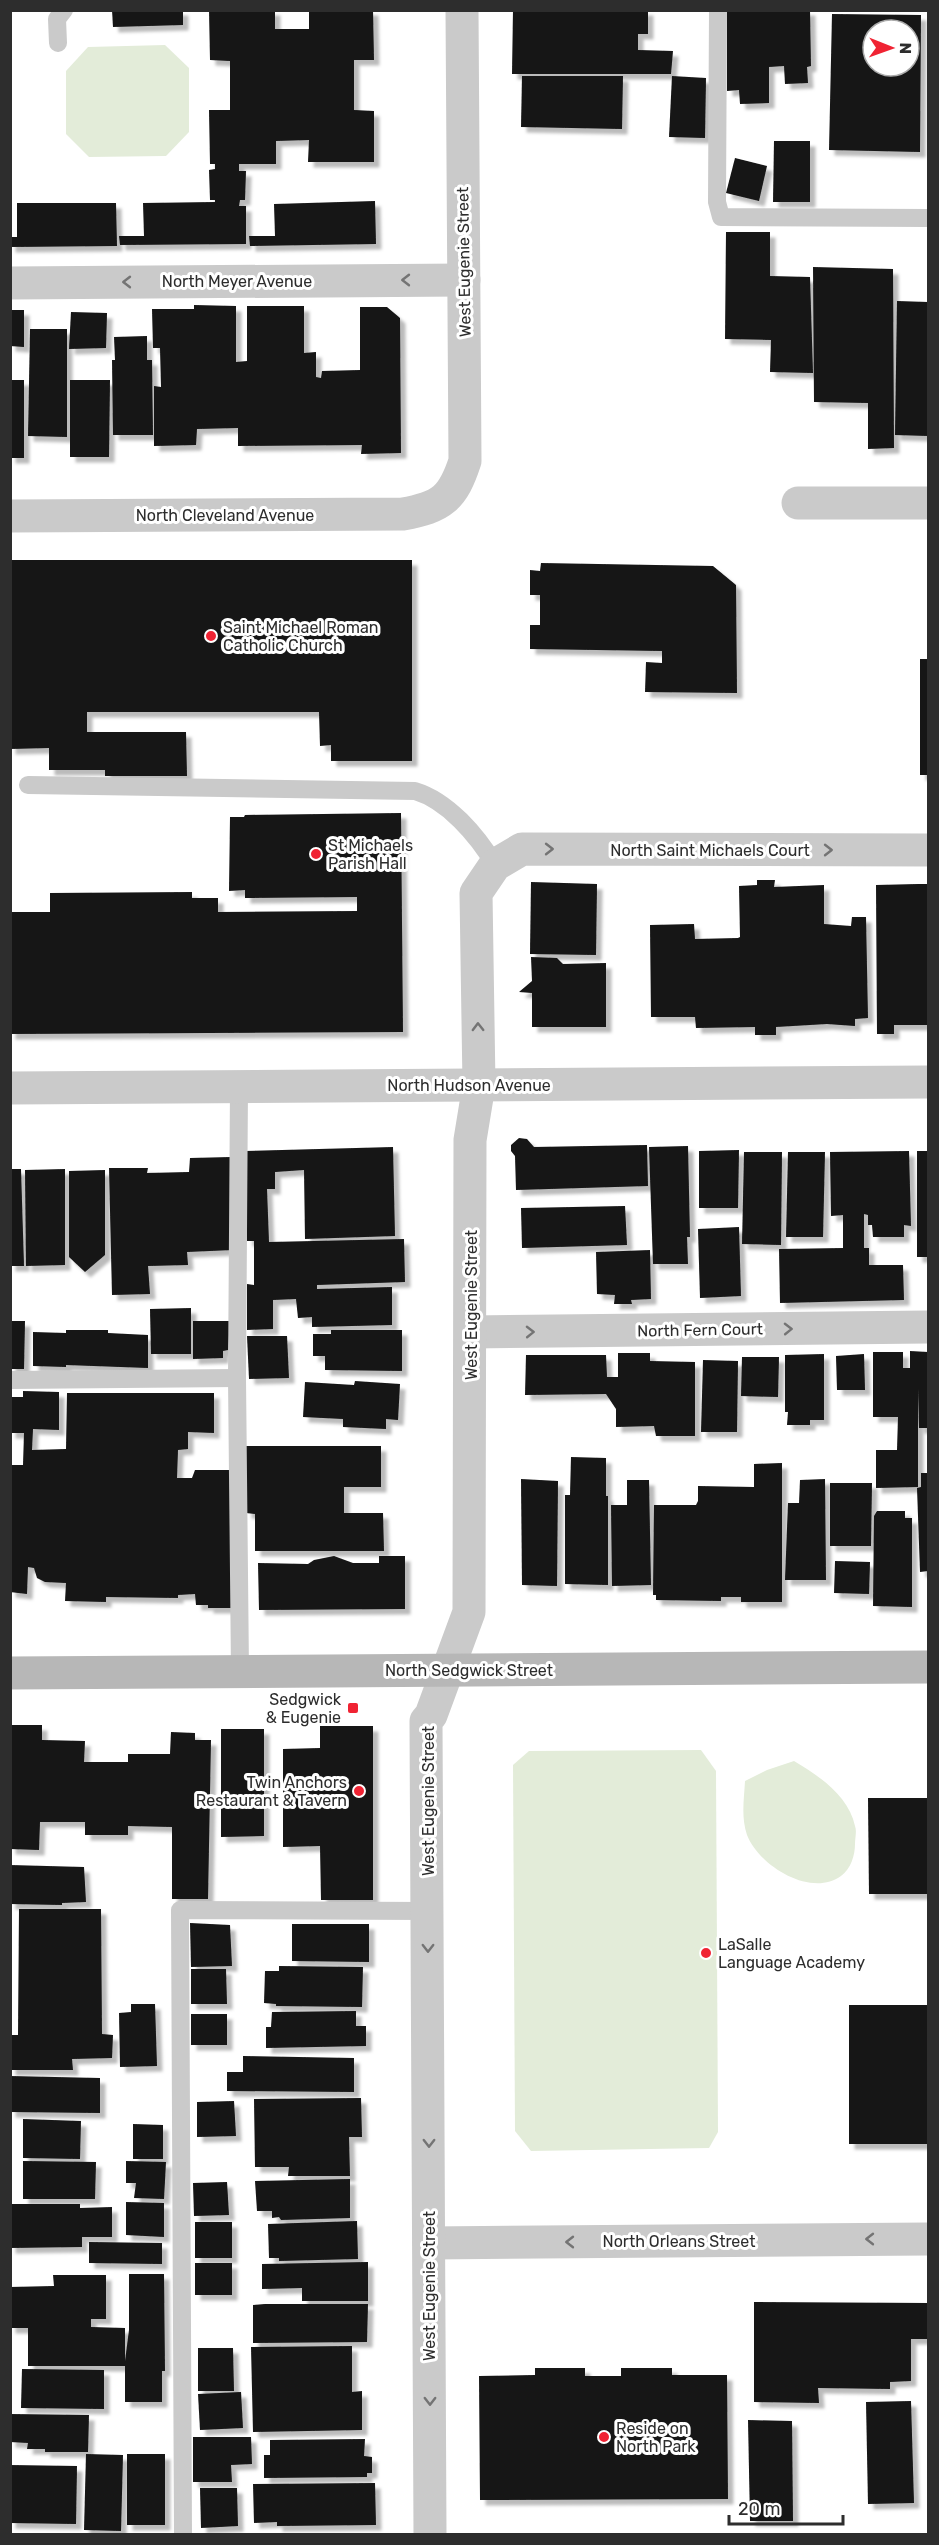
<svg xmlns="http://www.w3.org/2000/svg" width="939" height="2545" viewBox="0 0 939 2545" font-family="Rubik,sans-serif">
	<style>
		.green { fill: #e3ecd9 }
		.building { fill: #141414; fill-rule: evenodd; filter: url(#shadow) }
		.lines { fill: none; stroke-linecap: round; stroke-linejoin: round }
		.lane { stroke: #cacaca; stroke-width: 18 }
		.street { stroke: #cacaca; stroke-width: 33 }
		.secondary { stroke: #b7b7b7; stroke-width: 33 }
		.oneway { stroke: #747474 }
		.poi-dot { fill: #f02333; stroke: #fff; stroke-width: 2 }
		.labels { text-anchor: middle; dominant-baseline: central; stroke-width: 6; stroke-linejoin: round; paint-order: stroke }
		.street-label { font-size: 16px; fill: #2d2d2d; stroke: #fff }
		.poi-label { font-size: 16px; fill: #2d2d2d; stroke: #fff; text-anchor: start }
	</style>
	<defs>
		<filter id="shadow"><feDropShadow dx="5.5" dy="5.5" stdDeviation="1.5" flood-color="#0004"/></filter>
	</defs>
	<rect width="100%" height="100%" fill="#fff"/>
	<g class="green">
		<path d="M165 45 189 68V132L166 156 89 157 66 134V71L88 47Z"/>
		<path d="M701 1750 716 1771 718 2132 709 2148 531 2151 515 2131 513 1765 529 1751Z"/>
		<path d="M794 1761C818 1775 849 1796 855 1826 857 1831 855 1838 855 1844 855 1855 851 1869 841 1876 811 1898 759 1866 747 1835 741 1817 744 1800 745 1781L767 1770Z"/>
	</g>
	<g class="building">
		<path d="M112 10H183V25L113 27Z"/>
		<path d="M209 10H275V29H309V10H373L374 60H354V110L374 111V162H308L309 140 276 141V164H239V171H246L245 200H240L239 206H246V244L120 245 119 236H144L143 203 215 202V200H210L209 170 215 169V164H210L209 110H230V61L210 60Z"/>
		<path d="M513 10H648V34H638V50L673 51 671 74H512Z"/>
		<path d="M727 10H810L811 66 807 67 808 83 785 84 784 66 769 67V103L740 104 739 90 727 91Z"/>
		<path d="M832 14 921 15 920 152 829 150ZM873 30H909V66H873Z"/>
		<path d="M522 76H623L622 129 521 127Z"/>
		<path d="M672 76 706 78 705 138 669 137Z"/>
		<path d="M774 141H810V202H773Z"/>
		<path d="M735 158 767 166 759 201 726 193Z"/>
		<path d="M375 201 376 244 250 246 249 236H275L274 204Z"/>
		<path d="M17 203H116L117 246 10 247V237H17Z"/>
		<path d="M726 232H770V276L810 277 813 373 770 372 771 340 725 339Z"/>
		<path d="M813 267 893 269 894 448 868 449V403L814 402Z"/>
		<path d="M897 301 928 302V436L895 435Z"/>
		<path d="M194 305 236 306V362L247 361V306H304V353L316 352V377L321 378 322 371 360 370V307H387L400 318 401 453 361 454 362 445 238 446V428L197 429 196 445 154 446V386L161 387 160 348H153L152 309H194Z"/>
		<path d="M10 310H24V347L10 346Z"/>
		<path d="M71 312 107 313 106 348 69 349Z"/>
		<path d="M30 329H67V437L28 436Z"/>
		<path d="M147 336V360H152L153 435H113L112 360H115L114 337Z"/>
		<rect x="10" y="380" width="14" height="78"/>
		<path d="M70 380H110L109 457H70Z"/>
		<path d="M10 560H412V761H331V745L320 746 319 712H87V732H186L187 776H105V770H49V748L10 749Z"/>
		<path d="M541 563 713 566 736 585 737 693 645 692 646 662 662 663V651L530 649V625H540V595H530V570L540 571Z"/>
		<rect x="920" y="659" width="8" height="116"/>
		<path d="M401 813 403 1032 10 1034V912H50V893L192 892V898H218V912L357 911V897L245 898V890L229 891 230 817H244L245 815Z"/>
		<path d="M757 880H775L774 887 824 885V924L851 926 852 917H866L868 1018 855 1019V1026L827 1024 776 1027V1035H755V1027L696 1028 695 1017H651L650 925 694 924 695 939 738 938 740 937 739 886 757 885Z"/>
		<path d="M531 882 597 884 596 955 530 954Z"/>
		<path d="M918 884H928V1025H894V1034H877L876 885Z"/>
		<path d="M531 957 557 958 563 964 606 963V1027H532V993L519 992 532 981Z"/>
		<path d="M519 1138 527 1139 534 1147 647 1145 648 1186 516 1190 515 1156 511 1151V1145Z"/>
		<path d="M688 1146 690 1237H687L688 1264H653L649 1147Z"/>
		<path d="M393 1147 395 1236 305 1239 304 1170 275 1172V1189H267L269 1242 404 1239 405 1282 317 1285V1289L392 1287V1325L312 1327V1317L298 1318 296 1299 273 1300V1329L247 1330V1284L254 1285V1241H247L245 1151Z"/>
		<path d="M739 1150 738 1208H699V1151Z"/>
		<path d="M909 1151 911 1226 904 1225V1237H873L872 1225H868V1215L864 1214V1248H869V1265H903L904 1300 780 1303 779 1249 843 1248V1215L831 1216 830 1152Z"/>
		<rect x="917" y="1151" width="11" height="106"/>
		<path d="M744 1152H782L781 1245 742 1244Z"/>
		<path d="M788 1152H825L823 1237H786Z"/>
		<path d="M231 1157 233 1250 187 1252 188 1265 148 1266 150 1294 112 1295 109 1168H148L147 1173 189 1172 190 1158Z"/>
		<path d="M10 1169H21L24 1266H10Z"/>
		<path d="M65 1169V1265L26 1266 25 1170Z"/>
		<path d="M105 1170V1255L85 1272 69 1257V1171Z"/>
		<path d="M625 1206 627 1245 522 1248 521 1208Z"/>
		<path d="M739 1227 741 1296 700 1298 698 1229Z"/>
		<path d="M650 1250 651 1299 631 1300 632 1304H614L615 1295 597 1294 596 1252Z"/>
		<path d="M191 1308V1354H151L150 1309Z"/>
		<path d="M10 1321H25L24 1369H10Z"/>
		<path d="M193 1321H230L228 1350 223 1351V1358L193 1359Z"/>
		<path d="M66 1330H108V1333L148 1335V1368L66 1365V1367L33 1366V1332L66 1333Z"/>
		<path d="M331 1330H402V1371L325 1370V1356H313V1334H331Z"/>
		<path d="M247 1336H287L289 1378 249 1379Z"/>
		<path d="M910 1351 928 1352V1428H919L918 1389V1487L876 1488V1450H897L898 1417H873V1352H903V1368H910Z"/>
		<path d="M618 1353H650V1361L695 1362V1436H656L654 1426 616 1427V1409L606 1394 525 1395 526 1355H606L607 1377H618Z"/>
		<path d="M824 1354V1420H810V1425H787L788 1412H785V1355Z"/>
		<path d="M864 1354 865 1390H837L836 1356Z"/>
		<path d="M742 1357H779L778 1397 741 1396Z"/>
		<path d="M703 1360 738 1361 737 1432H701Z"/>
		<path d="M355 1381 400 1384 398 1420 386 1419V1429L343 1427V1419L303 1417 305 1382 354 1385Z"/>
		<path d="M23 1391 59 1392V1430L33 1429 32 1450 66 1449 67 1393H214V1433L188 1432V1449L178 1450 177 1478H192L195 1470H231V1608H208V1605H196L195 1594 178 1595V1598L106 1597V1602L65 1601 66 1583 45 1582 37 1578 34 1568 28 1567 27 1594 10 1592V1465H23L24 1433H10V1397H23Z"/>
		<path d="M245 1446H381V1487H344V1513H383L384 1551H255V1514L246 1513Z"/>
		<path d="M571 1457 606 1458V1496H608V1585L565 1584V1495H570Z"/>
		<path d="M782 1463V1602H741V1597H721V1601L656 1600V1595H653L654 1505H696L698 1501V1486L754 1487V1464Z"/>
		<path d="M921 1473H928V1571L920 1572 917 1488 921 1487Z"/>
		<path d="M521 1479 558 1481 557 1586 522 1585Z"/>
		<path d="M825 1479 826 1580H785L788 1503H799L800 1480Z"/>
		<path d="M627 1480H649L651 1585 612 1586 611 1505H627Z"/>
		<path d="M830 1483H872L871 1546H830Z"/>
		<path d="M877 1511H905V1518H912V1607L873 1606 874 1516Z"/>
		<path d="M334 1556 353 1563H379V1556H405V1609L259 1610 258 1563 308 1564 314 1560Z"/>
		<path d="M835 1561 870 1562 869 1594 834 1593Z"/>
		<path d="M10 1725H42V1740L85 1741 84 1762H128V1754H170L171 1732 195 1733V1740H211L208 1899H172V1827L128 1826V1835H85V1822H40L39 1850 10 1849Z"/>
		<path d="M320 1726H373V1900H321L320 1846 283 1847V1749L320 1748Z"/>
		<path d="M221 1729H264V1836L221 1837Z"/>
		<path d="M868 1798H928V1894H869Z"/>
		<path d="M10 1865 84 1867 86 1902 62 1903V1905L10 1904Z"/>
		<path d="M19 1909H101L102 2034 113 2035 112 2058 72 2059 73 2070H10V2035H18Z"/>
		<path d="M190 1923 230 1925 232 1966 191 1967Z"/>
		<path d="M292 1924H369V1962L292 1961Z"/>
		<path d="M279 1966 363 1967 362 2007 276 2006V2004L264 2003 265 1971H279Z"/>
		<path d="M191 1969H226L227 2004H191Z"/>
		<path d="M131 2004H155L157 2066 120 2067 119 2013 131 2012Z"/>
		<rect x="849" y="2005" width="79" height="139"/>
		<path d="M356 2011V2026H366V2046L266 2048V2027H271L272 2012Z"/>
		<rect x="191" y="2014" width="36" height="31"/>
		<path d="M243 2056 354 2058V2092L227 2091V2072H243Z"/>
		<path d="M10 2076 100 2078V2113L10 2112Z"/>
		<path d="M361 2098 362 2137H349L350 2176H288L289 2167H255L254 2099Z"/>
		<path d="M234 2101 236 2136 197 2137V2102Z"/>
		<path d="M23 2119 81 2121 80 2159 23 2158Z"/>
		<path d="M133 2124 163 2125V2159H133Z"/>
		<path d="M23 2161 96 2162 95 2199H23Z"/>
		<path d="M126 2161 166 2162 164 2199 134 2198 136 2183H126Z"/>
		<path d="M350 2179V2218L281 2220 279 2217 272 2218V2211H257L255 2181Z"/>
		<path d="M227 2182 229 2215 194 2216 193 2183Z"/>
		<path d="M126 2202 164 2203V2237L126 2235Z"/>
		<path d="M10 2204H80V2208L112 2207V2237H82V2247L10 2248Z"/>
		<path d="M357 2221 358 2259 279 2261V2258H269L268 2224Z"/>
		<rect x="195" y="2222" width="37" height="36"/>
		<path d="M89 2242 162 2243V2264L89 2263Z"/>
		<path d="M368 2262V2301H302V2288L262 2289V2264Z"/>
		<rect x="195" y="2263" width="37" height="32"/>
		<path d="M129 2274H164L165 2371H162V2402H125V2366H28V2328H10V2287L54 2286 53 2275H106V2319H91V2327L125 2328V2361L129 2330Z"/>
		<path d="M754 2302 928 2303V2339H911V2381L890 2382V2389L818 2388 819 2403 754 2402Z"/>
		<path d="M265 2304H368L367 2342 253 2343V2305Z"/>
		<path d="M352 2346V2392L362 2391V2430L253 2432 251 2347Z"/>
		<path d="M198 2348H233L234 2391H198Z"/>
		<path d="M535 2368H585V2376H621V2368H672V2375H727L728 2499 480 2500 479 2376 535 2375Z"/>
		<path d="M22 2369 104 2370V2409L21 2408Z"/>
		<path d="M241 2392 243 2428 200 2430 198 2394Z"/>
		<path d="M911 2401 914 2503 868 2504 866 2402Z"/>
		<path d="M10 2414 89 2415 88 2452H45V2449H27L28 2443 10 2442Z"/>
		<path d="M748 2420 792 2421 793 2521H750Z"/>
		<path d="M193 2437H251L252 2464 231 2465 232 2482H193Z"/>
		<path d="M365 2439 364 2456 372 2457V2473H367V2477L264 2478V2455H270V2440Z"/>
		<path d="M86 2454 123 2455 121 2531 84 2530Z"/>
		<rect x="127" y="2454" width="38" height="71"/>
		<path d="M10 2465 77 2466 76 2524 10 2523Z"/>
		<path d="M375 2483 376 2525 277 2526V2522L254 2523 253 2484Z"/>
		<path d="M200 2488H237L238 2526 201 2528Z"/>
	</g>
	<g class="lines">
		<g class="lane">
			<path d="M718 10 717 202 721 217 928 218"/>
			<path d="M58 43 57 19 64 10"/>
			<path d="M28 785 415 791C448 801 477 835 495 865"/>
			<path d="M239 1087 237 1378 240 1671"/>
			<path d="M10 1380 237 1378"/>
			<path d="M183 2534 180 1910 427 1911"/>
		</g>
		<g class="street">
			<path d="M10 283 464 280"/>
			<path d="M798 503H928"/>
			<path d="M10 516 403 514C442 507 453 498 465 461L462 10"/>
			<path d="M10 1088 928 1082"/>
			<path d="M471 1332 928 1327"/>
			<path d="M429 2243 928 2239"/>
			<path d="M430 2534 426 1721 431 1715 469 1612 470 1140 479 1085 476 893 495 865 522 849 928 850"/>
		</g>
		<path class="secondary" d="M10 1673 928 1667"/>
	</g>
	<defs><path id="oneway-chevron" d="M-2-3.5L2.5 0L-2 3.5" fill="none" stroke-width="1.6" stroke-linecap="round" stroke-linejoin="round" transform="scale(1.5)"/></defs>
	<g class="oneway">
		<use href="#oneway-chevron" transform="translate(406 280) rotate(180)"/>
		<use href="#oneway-chevron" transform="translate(127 282) rotate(180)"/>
		<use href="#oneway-chevron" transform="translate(549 849)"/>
		<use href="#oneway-chevron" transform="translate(828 850)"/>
		<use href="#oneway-chevron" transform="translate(478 1027) rotate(-91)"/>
		<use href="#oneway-chevron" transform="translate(788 1329) rotate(-1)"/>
		<use href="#oneway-chevron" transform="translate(530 1332) rotate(-1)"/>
		<use href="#oneway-chevron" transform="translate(428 1948) rotate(90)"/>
		<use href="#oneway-chevron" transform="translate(429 2143) rotate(90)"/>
		<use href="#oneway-chevron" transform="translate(870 2239) rotate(180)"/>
		<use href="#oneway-chevron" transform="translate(570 2242) rotate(180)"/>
		<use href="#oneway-chevron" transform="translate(430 2401) rotate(90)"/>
	</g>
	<g class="poi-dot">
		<circle cx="211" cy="636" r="6"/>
		<circle cx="316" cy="854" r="6"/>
		<rect x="347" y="1702" width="12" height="12" rx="3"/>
		<circle cx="359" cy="1791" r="6"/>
		<circle cx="706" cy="1953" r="6"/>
		<circle cx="604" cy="2437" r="6"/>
	</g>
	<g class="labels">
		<g class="street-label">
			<text transform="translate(464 262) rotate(-91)">West Eugenie Street</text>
			<text x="237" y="281">North Meyer Avenue</text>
			<text x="225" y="515">North Cleveland Avenue</text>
			<text x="710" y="850">North Saint Michaels Court</text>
			<text x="469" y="1085">North Hudson Avenue</text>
			<text transform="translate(471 1305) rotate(-90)">West Eugenie Street</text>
			<text transform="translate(700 1330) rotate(-1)">North Fern Court</text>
			<text x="469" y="1670">North Sedgwick Street</text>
			<text transform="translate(428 1801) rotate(-90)">West Eugenie Street</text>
			<text x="679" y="2241">North Orleans Street</text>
			<text transform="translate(429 2286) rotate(-90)">West Eugenie Street</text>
		</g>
		<g class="poi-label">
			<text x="223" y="627">Saint Michael Roman<tspan x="223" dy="18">Catholic Church</tspan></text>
			<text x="328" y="845">St Michaels<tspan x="328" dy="18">Parish Hall</tspan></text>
			<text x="341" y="1699" text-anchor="end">Sedgwick<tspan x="341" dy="18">&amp; Eugenie</tspan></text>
			<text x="347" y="1782" text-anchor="end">Twin Anchors<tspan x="347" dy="18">Restaurant &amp; Tavern</tspan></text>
			<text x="718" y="1944">LaSalle<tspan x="718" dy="18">Language Academy</tspan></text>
			<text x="616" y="2428">Reside on<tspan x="616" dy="18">North Park</tspan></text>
		</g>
	</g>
	<rect width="939" height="2545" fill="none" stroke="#2d2d2d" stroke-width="24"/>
	<g transform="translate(891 48) rotate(91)"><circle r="28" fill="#ffffff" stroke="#ababab" stroke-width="1.5"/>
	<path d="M0-4.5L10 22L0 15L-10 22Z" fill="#f02333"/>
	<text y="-9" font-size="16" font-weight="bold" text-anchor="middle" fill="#2d2d2d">N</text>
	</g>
	<path d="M729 2515v9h114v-9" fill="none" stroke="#2d2d2d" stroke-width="3"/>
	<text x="738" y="2515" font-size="18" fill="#2d2d2d" stroke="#ffffff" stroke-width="4.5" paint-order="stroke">20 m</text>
</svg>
